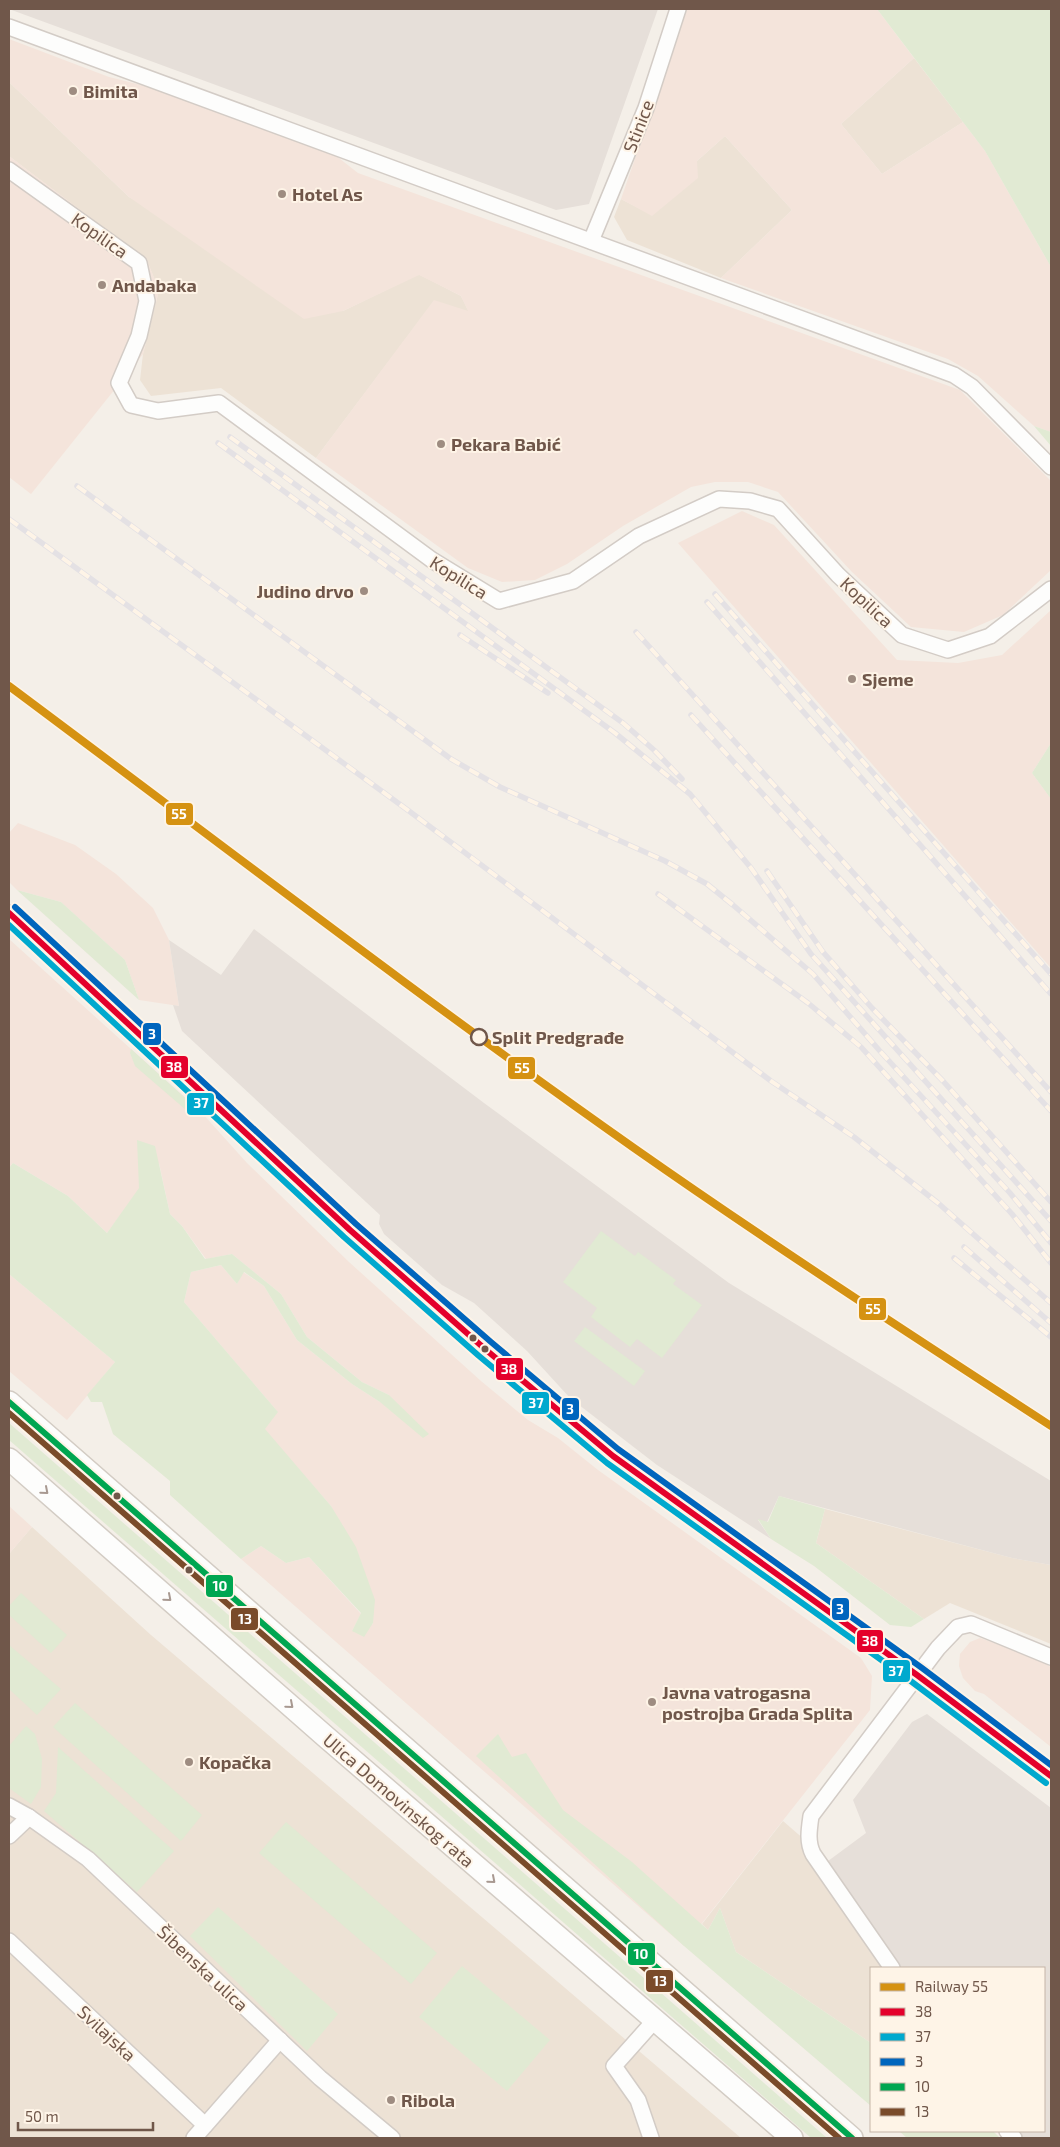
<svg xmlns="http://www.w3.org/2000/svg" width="1060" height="2147" viewBox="0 0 1060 2147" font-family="'Exo 2',sans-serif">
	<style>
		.residential { fill: #ede2d5 }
		.commercial { fill: #f4e4db }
		.industrial { fill: #e6dfd9 }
		.green { fill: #e1ead3 }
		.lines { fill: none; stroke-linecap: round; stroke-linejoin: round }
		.street-casing { stroke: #d3ccc6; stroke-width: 18 }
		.secondary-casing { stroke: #d3ccc4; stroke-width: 24 }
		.street { stroke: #fdfdfc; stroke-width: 15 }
		.secondary { stroke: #fdfdfc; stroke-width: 21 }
		.rail-casing { stroke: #e4e1e4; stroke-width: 5.5 }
		.rail { stroke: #fef4e7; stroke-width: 4; stroke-dasharray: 11; stroke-linecap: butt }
		.bus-1-casing { stroke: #fef4e7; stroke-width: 10 }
		.bus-2-casing { stroke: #fef4e7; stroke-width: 10 }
		.bus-3-casing { stroke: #fef4e7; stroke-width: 10 }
		.bus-4-casing { stroke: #fef4e7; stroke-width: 10 }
		.bus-5-casing { stroke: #fef4e7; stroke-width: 10 }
		.bus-1 { stroke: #e4002b; stroke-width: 6 }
		.bus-2 { stroke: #00a9ce; stroke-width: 6 }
		.bus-3 { stroke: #0065bd; stroke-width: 6 }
		.bus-4 { stroke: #00a651; stroke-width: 6 }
		.bus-5 { stroke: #7a4b2a; stroke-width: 6 }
		.rail-1-casing { stroke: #fef4e7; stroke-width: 11 }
		.rail-1 { stroke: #d59212; stroke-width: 8 }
		.oneway { stroke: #a89991 }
		.poi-dot { fill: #9e8c81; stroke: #fef4e7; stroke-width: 2 }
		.stop-dot { fill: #fef4e7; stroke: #70574a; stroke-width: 2.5 }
		.bus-dot { fill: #70574a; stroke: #fef4e7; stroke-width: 2 }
		.labels { text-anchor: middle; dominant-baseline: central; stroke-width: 4; stroke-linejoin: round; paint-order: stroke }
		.poi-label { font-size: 18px; font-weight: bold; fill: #70574a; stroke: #fef4e7; text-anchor: start }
		.street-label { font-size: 18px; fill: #70574a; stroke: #fef4e7 }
		.stop-label { font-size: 18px; font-weight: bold; fill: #70574a; stroke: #fef4e7; text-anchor: start }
		.line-badge { stroke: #fef4e7; stroke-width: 2 }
		.badge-label { font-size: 14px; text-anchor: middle; font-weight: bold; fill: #fff }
	</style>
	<rect width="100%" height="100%" fill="#f4efe8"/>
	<g class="residential">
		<path d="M914 58 963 122 882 174 841 124Z"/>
		<path d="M9 82 129 197 343 311 419 274 461 296 469 312 434 301 316 458 221 388 151 396 140 380 143 354 159 290 147 261 9 156Z"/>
		<path d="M725 136 792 210 721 278 627 240 614 217 621 199 652 215 697 161Z"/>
		<path d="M825 1509 1012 1558 1051 1565V1644L950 1603 924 1619 816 1543Z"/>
		<path d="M32 1527 151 1635 741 2138H9V1554Z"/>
		<path d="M783 1821 813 1847 898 1968H871V2043L736 1952 720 1908 708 1930 702 1924Z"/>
	</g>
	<g class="commercial">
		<path d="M687 9H877L914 58 841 124 882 174 963 122 985 151 1051 267V432L1034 426 978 376 948 359 721 278 792 210 725 136 697 161 698 178 652 216 621 199Z"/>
		<path d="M9 39 109 77 145 86 335 155 358 173 960 390 1051 481V570L1003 615 964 632 911 627 852 572 778 492 748 482H715L691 487 623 526 567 564 535 580 502 582 468 568 316 458 434 300 468 311 461 296 419 275 343 311 304 319 129 197 9 82Z"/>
		<path d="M9 156 147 260 159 290 143 354 31 494 9 477Z"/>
		<path d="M742 511 774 525 897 660 958 663 1002 655 1051 610V743L1032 773 1051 799V968L678 543Z"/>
		<path d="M18 823 75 845 116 874 153 908 169 940 179 1006 139 1000 125 960 61 902 17 890 9 882V833Z"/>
		<path d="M9 939 202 1113 247 1163 349 1262 481 1381 528 1420 558 1438 598 1470 861 1658 872 1676 870 1710 684 1946 241 1559 261 1546 286 1563 309 1557 361 1614 352 1631 373 1624 331 1506 264 1429 277 1411 184 1302 191 1272 221 1265 237 1284 243 1272 264 1286 297 1340 352 1384 380 1402 389 1395 362 1382 307 1337 281 1294 232 1254 206 1259 182 1226 170 1214 159 1163 107 1233 68 1196 13 1163 9 1168Z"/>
		<path d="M9 1274 115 1362 67 1420 9 1371Z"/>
		<path d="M9 1506 32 1527 9 1554Z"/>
		<path d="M980 1638 1026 1654 1051 1667V1747L984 1694 975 1691 963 1678 959 1666 960 1654 970 1642Z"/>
	</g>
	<g class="industrial">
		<path d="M9 9H658L589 204 556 210Z"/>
		<path d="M254 929 484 1103 729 1283 1051 1481V1565L1012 1558 779 1496 767 1522 758 1520 771 1539 657 1465 570 1398 527 1351 474 1303 442 1285 384 1234 379 1224 380 1215 182 1031 173 1005 179 1006 169 940 221 975Z"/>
		<path d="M927 1714 1051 1808V2138H1023L1016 2131H1044V1968H898L824 1864 866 1833 853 1800 912 1722Z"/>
	</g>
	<g class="green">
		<path d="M877 9H1051V267L985 151Z"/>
		<path d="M1034 426 1051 432V446Z"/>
		<path d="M1051 743V799L1032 773Z"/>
		<path d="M17 890 61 902 125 960 139 1000Z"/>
		<path d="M131 1049 202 1113 186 1110 135 1066 130 1053Z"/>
		<path d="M137 1140 155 1146 170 1214 182 1226 205 1259 232 1254 281 1294 307 1337 362 1382 389 1395 429 1434 423 1438 380 1402 352 1384 297 1340 264 1286 244 1272 237 1284 221 1265 191 1272 184 1302 278 1412 265 1429 331 1506 356 1547 375 1600 373 1623 364 1637 352 1631 361 1613 309 1557 286 1563 261 1546 241 1559 170 1495V1481L113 1434 102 1402H91L87 1395 115 1362 9 1274V1168L13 1163 68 1196 107 1233 139 1188Z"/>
		<path d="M601 1231 635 1256 638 1252 676 1280 673 1284 702 1305 662 1358 637 1339 630 1347 591 1317 597 1308 563 1282Z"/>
		<path d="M585 1327 645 1371 634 1386 574 1341Z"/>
		<path d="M9 1423 827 2138H811L9 1440Z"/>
		<path d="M779 1496 825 1509 816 1543 924 1619 911 1627 890 1625 814 1566 771 1539 758 1519 768 1522Z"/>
		<path d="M21 1593 67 1635 51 1653 9 1615V1606Z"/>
		<path d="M9 1645 61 1689 37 1715 9 1689Z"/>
		<path d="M75 1703 202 1815 181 1841 53 1727Z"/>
		<path d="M26 1726 35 1734 42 1759 41 1787 31 1804 9 1788V1746Z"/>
		<path d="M498 1734 512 1757 526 1753 563 1810 632 1862 708 1930 720 1908 736 1952 871 2043V2106L684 1946 476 1756Z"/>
		<path d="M58 1747 174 1851 137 1892 44 1811 56 1793Z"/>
		<path d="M286 1822 437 1953 411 1984 259 1853Z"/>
		<path d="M218 1907 338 2014 307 2051 190 1936Z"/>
		<path d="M462 1966 550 2040 507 2091 419 2017Z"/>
		<path d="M899 2131H993L1000 2138H907Z"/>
	</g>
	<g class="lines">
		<defs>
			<g id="street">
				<path d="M9 27 954 375 972 387 1051 467"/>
				<path d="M9 170 139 263 147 301 139 336 119 383 131 405 158 411 219 403 432 560 499 601 573 581 639 536 719 499 750 501 778 509 838 575 902 635 948 650 990 636 1051 589"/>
				<path d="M591 241 646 108 678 9"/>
				<path d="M9 913 350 1230 485 1349 613 1456 917 1675 1051 1776"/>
				<path d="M9 1806 29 1817 88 1859 320 2078 392 2138"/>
				<path d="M9 1836 29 1817"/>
				<path d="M9 1941 205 2125"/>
				<path d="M892 1968 813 1854C807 1842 809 1830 811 1816L938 1648 958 1627 971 1624 1051 1657"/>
				<path d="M1007 2131 1014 2138"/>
				<path d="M194 2138 280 2040"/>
				<path d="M651 2138 638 2100 614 2066 655 2020"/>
			</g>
			<g id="secondary">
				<path d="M9 1402 852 2138"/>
				<path d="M9 1459 326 1737 792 2138"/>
			</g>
		</defs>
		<use href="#street" class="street-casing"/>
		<use href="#secondary" class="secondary-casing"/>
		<use href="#street" class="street"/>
		<use href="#secondary" class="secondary"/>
		<defs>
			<g id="rail">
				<path d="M230 437 623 723 654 750 682 779"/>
				<path d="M218 443 615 733 690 794 751 868 811 954 1051 1221"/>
				<path d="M77 486 451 759 500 787 665 861 707 884 733 905 813 974 879 1050 1010 1193 1051 1243"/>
				<path d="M9 519 409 811 771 1081 854 1137 938 1203 1051 1303"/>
				<path d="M715 594 1051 974"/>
				<path d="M707 602 1051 994"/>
				<path d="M636 632 1051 1092"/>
				<path d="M460 635 548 693"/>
				<path d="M691 715 1051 1111"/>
				<path d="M767 871 823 952 872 1008 943 1081 1051 1202"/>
				<path d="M658 894 808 1003 861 1047 1012 1214 1051 1263"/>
				<path d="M964 1247 1051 1323"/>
				<path d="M954 1258 1051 1337"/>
			</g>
		</defs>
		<use href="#rail" class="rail-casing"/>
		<use href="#rail" class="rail"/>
		<defs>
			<path id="bus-1" d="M9 913 350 1230 485 1349 613 1456 917 1675 1051 1776"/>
			<path id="bus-2" d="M9 925 344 1237 479 1356 607 1463 912 1682 1046 1783"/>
			<path id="bus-3" d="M15 907 356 1224 491 1342 618 1449 922 1668 1051 1765"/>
			<path id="bus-4" d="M9 1402 852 2138"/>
			<path id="bus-5" d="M9 1413 839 2138"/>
		</defs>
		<use href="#bus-1" class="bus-1-casing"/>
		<use href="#bus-2" class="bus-2-casing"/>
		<use href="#bus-3" class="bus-3-casing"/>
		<use href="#bus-4" class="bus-4-casing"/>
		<use href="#bus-5" class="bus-5-casing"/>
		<use href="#bus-1" class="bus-1"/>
		<use href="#bus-2" class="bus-2"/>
		<use href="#bus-3" class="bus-3"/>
		<use href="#bus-4" class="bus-4"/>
		<use href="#bus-5" class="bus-5"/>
		<defs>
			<path id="rail-1" d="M9 686C217 841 422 999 634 1148 771 1244 911 1335 1051 1426"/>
		</defs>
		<use href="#rail-1" class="rail-1-casing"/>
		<use href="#rail-1" class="rail-1"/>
	</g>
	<defs><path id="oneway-chevron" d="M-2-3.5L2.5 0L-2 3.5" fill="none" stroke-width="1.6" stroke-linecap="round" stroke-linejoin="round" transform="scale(1.25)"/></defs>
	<g class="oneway">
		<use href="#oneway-chevron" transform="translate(45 1491) rotate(41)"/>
		<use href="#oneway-chevron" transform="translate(168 1598) rotate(41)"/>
		<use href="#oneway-chevron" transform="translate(290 1705) rotate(41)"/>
		<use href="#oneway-chevron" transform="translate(492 1880) rotate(41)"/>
	</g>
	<g class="poi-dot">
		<circle cx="73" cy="91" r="5"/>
		<circle cx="282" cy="194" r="5"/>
		<circle cx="102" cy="285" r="5"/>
		<circle cx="441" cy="444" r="5"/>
		<circle cx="364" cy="591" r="5"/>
		<circle cx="852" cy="679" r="5"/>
		<circle cx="652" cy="1702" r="5"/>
		<circle cx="189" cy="1762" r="5"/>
		<circle cx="391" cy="2100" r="5"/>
	</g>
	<circle class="stop-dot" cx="479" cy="1037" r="8"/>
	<g class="bus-dot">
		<circle cx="473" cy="1338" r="4.5"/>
		<circle cx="485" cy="1349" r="4.5"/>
		<circle cx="117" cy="1496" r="4.5"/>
		<circle cx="189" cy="1570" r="4.5"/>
	</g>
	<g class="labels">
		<g class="poi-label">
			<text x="83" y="91">Bimita</text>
			<text x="292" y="194">Hotel As</text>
			<text x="112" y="285">Andabaka</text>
			<text x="451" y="444">Pekara Babić</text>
			<text x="354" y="591" text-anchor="end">Judino drvo</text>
			<text x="862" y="679">Sjeme</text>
			<text x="662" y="1692">Javna vatrogasna<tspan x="662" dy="21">postrojba Grada Splita</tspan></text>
			<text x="199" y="1762">Kopačka</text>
			<text x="401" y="2100">Ribola</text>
		</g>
		<g class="street-label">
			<text transform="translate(638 126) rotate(-69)">Stinice</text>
			<text transform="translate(100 235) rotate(35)">Kopilica</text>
			<text transform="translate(459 577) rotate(32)">Kopilica</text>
			<text transform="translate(867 602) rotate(43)">Kopilica</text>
			<text transform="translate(399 1800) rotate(41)">Ulica Domovinskog rata</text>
			<text transform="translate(203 1968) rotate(43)">Šibenska ulica</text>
			<text transform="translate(107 2033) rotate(43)">Svilajska</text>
		</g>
		<g class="stop-label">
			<text x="492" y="1037">Split Predgrađe</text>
		</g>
	</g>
	<g class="line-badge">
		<rect x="165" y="802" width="29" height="24" rx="5" fill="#d59212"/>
		<rect x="142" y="1022" width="20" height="24" rx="5" fill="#0065bd"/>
		<rect x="160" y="1055" width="29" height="24" rx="5" fill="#e4002b"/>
		<rect x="507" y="1056" width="29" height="24" rx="5" fill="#d59212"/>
		<rect x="186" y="1092" width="29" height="24" rx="5" fill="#00a9ce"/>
		<rect x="858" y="1297" width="29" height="24" rx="5" fill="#d59212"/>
		<rect x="495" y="1357" width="29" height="24" rx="5" fill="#e4002b"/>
		<rect x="521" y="1391" width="29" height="24" rx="5" fill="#00a9ce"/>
		<rect x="561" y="1397" width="19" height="24" rx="5" fill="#0065bd"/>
		<rect x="205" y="1574" width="29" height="24" rx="5" fill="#00a651"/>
		<rect x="831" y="1597" width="19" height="24" rx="5" fill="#0065bd"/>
		<rect x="230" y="1607" width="29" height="24" rx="5" fill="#7a4b2a"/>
		<rect x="856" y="1629" width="28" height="24" rx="5" fill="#e4002b"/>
		<rect x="882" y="1659" width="29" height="24" rx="5" fill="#00a9ce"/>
		<rect x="627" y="1942" width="29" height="24" rx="5" fill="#00a651"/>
		<rect x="645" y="1969" width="29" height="24" rx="5" fill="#7a4b2a"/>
	</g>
	<g class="badge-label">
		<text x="179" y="819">55</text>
		<text x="152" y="1039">3</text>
		<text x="174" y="1072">38</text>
		<text x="522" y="1073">55</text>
		<text x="201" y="1108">37</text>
		<text x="873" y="1314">55</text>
		<text x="509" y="1374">38</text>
		<text x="536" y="1408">37</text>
		<text x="570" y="1414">3</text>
		<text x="220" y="1591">10</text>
		<text x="840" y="1614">3</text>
		<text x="245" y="1624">13</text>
		<text x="870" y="1646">38</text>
		<text x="896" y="1676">37</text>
		<text x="641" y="1959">10</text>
		<text x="660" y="1986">13</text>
	</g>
	<rect width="1060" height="2147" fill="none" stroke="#70574a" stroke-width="20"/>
	<rect x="870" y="1967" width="175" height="165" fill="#fef4e7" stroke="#c5b5a8"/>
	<rect x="880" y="1983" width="25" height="8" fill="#d59212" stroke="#c5b5a8"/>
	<text x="915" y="1992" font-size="15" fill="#70574a">Railway 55</text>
	<rect x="880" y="2008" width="25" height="8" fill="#e4002b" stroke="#c5b5a8"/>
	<text x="915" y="2017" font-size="15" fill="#70574a">38</text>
	<rect x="880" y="2033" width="25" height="8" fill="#00a9ce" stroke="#c5b5a8"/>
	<text x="915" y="2042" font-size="15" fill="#70574a">37</text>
	<rect x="880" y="2058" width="25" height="8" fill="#0065bd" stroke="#c5b5a8"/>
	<text x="915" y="2067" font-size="15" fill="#70574a">3</text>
	<rect x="880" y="2083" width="25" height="8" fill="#00a651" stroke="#c5b5a8"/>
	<text x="915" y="2092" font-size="15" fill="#70574a">10</text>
	<rect x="880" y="2108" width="25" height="8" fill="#7a4b2a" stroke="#c5b5a8"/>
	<text x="915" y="2117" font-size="15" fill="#70574a">13</text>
	<path d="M18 2122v8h135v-8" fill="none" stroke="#70574a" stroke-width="2.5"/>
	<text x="25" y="2122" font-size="15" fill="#70574a" stroke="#fef4e7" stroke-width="4" paint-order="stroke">50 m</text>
</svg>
